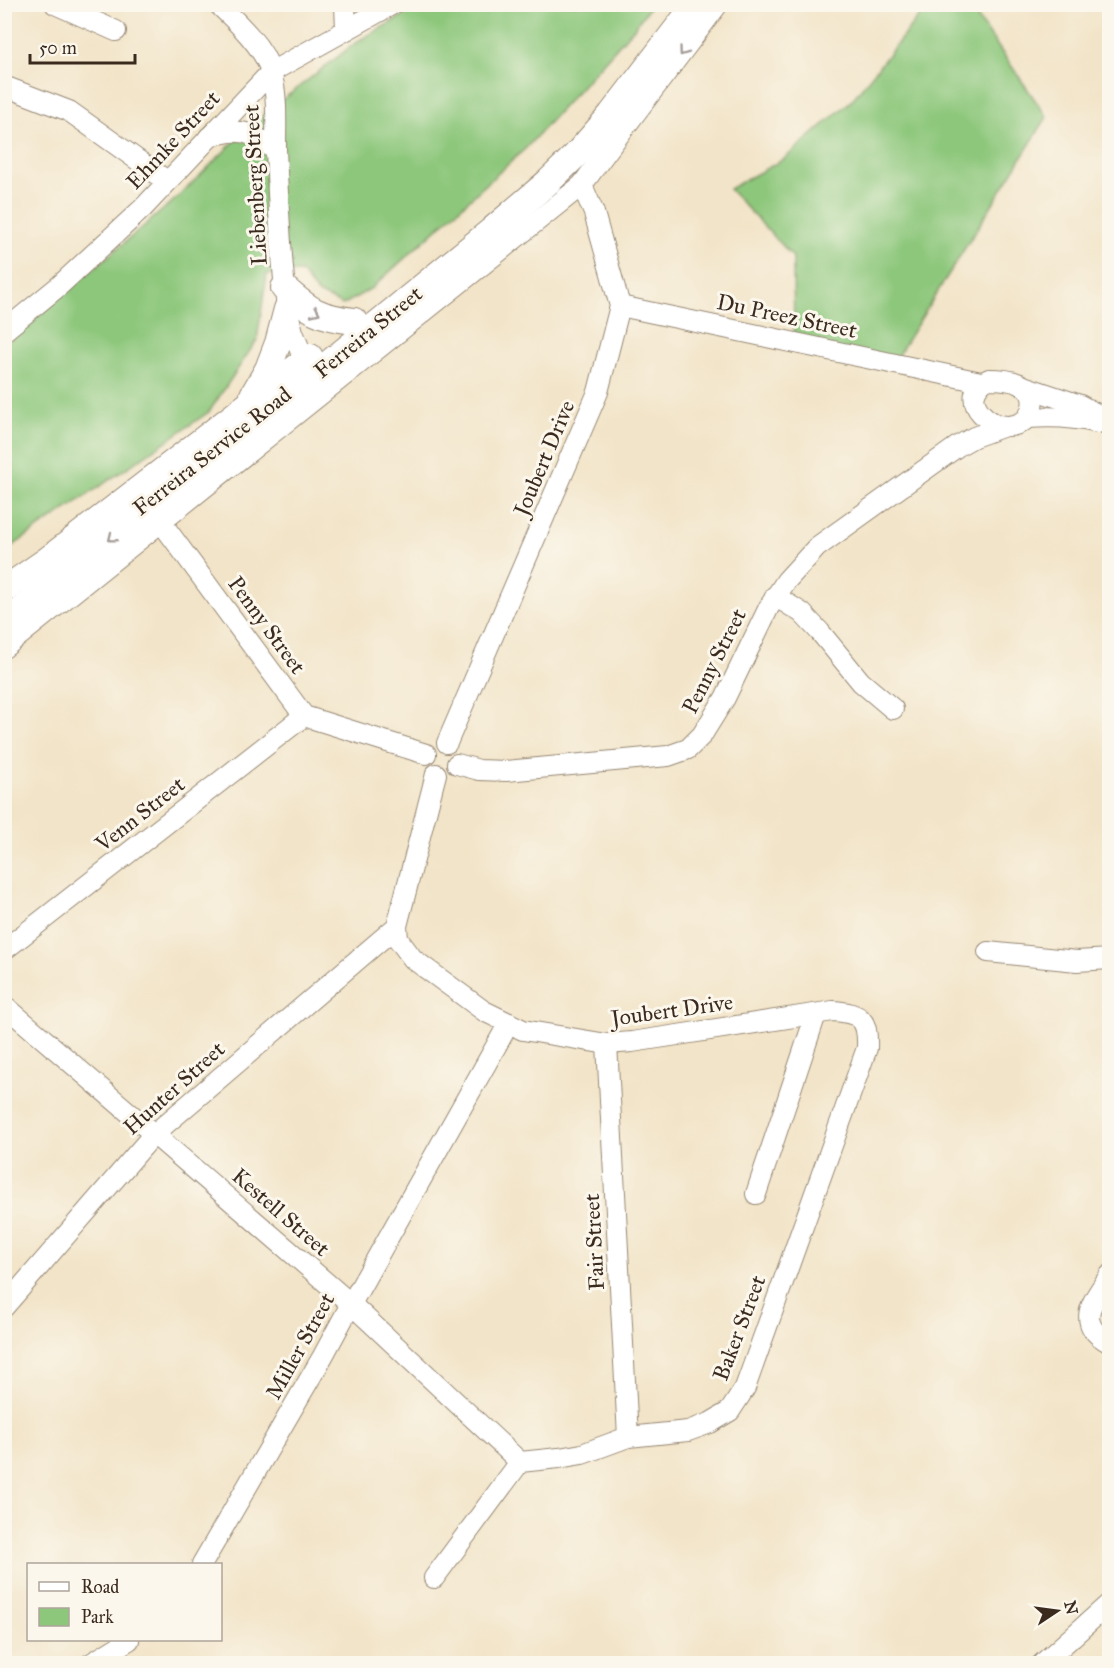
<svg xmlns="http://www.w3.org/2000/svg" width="1114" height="1668" viewBox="0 0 1114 1668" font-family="'IM FELL Great Primer',serif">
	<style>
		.green { fill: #8dc77b; stroke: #64784c; stroke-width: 1.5 }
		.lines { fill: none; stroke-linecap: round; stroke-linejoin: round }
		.minor-casing { stroke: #968773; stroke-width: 22 }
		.major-casing { stroke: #968773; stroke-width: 28 }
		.minor { stroke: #fff; stroke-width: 20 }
		.major { stroke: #fff; stroke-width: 26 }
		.oneway { stroke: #a79f9a }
		.labels { text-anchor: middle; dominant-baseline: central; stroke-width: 6; stroke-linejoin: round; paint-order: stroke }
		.street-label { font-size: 22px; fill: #3b2a1e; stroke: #fbf7ec }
	</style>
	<rect width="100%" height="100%" fill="#fbf7ec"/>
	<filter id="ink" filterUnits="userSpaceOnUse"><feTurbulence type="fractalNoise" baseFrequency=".0167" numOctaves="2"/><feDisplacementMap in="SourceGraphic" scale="12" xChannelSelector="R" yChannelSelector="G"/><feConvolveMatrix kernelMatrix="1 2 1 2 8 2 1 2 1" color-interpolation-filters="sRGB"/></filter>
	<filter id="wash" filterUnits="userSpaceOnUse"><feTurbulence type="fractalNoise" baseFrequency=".008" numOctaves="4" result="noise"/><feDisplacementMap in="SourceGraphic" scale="24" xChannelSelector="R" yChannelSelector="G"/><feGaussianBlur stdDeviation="1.35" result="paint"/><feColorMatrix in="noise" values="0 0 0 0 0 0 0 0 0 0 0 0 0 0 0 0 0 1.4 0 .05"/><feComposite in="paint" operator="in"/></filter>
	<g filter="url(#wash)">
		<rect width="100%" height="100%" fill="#f2e4c8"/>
		<g class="green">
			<path d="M422 5H651L634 28 526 148 372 288 343 305 317 293 301 272 267 274 257 340 209 412 5 551V344L178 197 254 122 358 41Z"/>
			<path d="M928 5H969L1047 117 893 363 794 342 793 257 729 189 784 159 852 100Z"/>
		</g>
	</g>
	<g filter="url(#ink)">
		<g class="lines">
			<defs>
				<g id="minor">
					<path d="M55 4 116 31"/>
					<path d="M218 4C236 21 264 47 271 72 278 96 276 124 276 149 278 202 281 256 287 309L293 332 309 373"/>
					<path d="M345 4 346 30"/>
					<path d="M4 86 69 111 167 181"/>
					<path d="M209 137C239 127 252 131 276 151"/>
					<path d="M620 306 981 382"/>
					<path d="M4 331 59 286 143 208 271 72 393 4"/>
					<path d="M989 379C1007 379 1037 382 1032 407 1030 414 1028 419 1022 422 994 439 952 396 989 379Z"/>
					<path d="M1026 387 1080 405 1110 421"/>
					<path d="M1028 418C1053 416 1074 417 1098 423"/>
					<path d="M153 511 304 716 426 754"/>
					<path d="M775 596 802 613 820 632 861 682 893 709"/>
					<path d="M4 648 582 185C626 124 673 65 718 4"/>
					<path d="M447 743 598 392 620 306 594 213 582 185"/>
					<path d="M457 764 479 770 506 771 668 756 688 749 702 735 725 698 769 607 786 581 817 547 958 446 974 437 1005 426"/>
					<path d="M4 950 304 716"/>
					<path d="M988 952 1077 961 1110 959"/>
					<path d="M4 1005 351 1304 520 1462"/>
					<path d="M607 1044 628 1437"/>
					<path d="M756 1194 816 1014"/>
					<path d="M1110 1275C1093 1301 1073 1323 1110 1343"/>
					<path d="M4 1307 153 1135 397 926"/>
					<path d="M202 1564 323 1356 351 1304 509 1023"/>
					<path d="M434 1578 520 1462 559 1458 582 1454 628 1437 688 1431 710 1423 730 1411 745 1388 867 1048C868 1020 862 1013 833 1011L632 1042 607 1044 523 1030 484 1011 413 959 398 939 397 926 436 774"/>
					<path d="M90 1664 129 1640"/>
					<path d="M1042 1664 1110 1603"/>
				</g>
				<g id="major">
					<path d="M284 288C310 311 319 317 354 321"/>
					<path d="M253 395 268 369 278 343 287 309"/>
					<path d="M4 590 46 561 310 357"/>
					<path d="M4 624 311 378 491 231 547 183 577 154 611 115 696 4"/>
				</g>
			</defs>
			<use href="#minor" class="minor-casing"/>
			<use href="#major" class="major-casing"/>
			<use href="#minor" class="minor"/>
			<use href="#major" class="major"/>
		</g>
		<defs><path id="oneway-chevron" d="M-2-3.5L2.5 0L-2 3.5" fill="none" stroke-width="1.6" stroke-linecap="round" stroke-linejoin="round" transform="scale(1.5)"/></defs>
		<g class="oneway">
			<use href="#oneway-chevron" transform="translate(683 52) rotate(126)"/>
			<use href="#oneway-chevron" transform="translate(316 312) rotate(25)"/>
			<use href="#oneway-chevron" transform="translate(112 538) rotate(141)"/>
		</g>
	</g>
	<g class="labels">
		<g class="street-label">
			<text transform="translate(173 140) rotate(-47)">Ehmke Street</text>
			<text transform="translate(255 185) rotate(-93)">Liebenberg Street</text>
			<text transform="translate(787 316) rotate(12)">Du Preez Street</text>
			<text transform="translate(368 332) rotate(-39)">Ferreira Street</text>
			<text transform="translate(212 451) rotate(-38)">Ferreira Service Road</text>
			<text transform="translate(544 458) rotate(-67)">Joubert Drive</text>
			<text transform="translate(267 625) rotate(54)">Penny Street</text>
			<text transform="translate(714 661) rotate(-63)">Penny Street</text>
			<text transform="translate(140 814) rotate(-38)">Venn Street</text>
			<text transform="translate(672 1010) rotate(-8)">Joubert Drive</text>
			<text transform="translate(174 1088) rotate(-42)">Hunter Street</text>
			<text transform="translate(281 1212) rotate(41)">Kestell Street</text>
			<text transform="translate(594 1242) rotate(-93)">Fair Street</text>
			<text transform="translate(739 1328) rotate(-69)">Baker Street</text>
			<text transform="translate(300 1346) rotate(-61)">Miller Street</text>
		</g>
	</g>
	<rect width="1114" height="1668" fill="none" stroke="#fbf7ec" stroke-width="24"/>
	<rect x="27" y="1563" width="195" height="78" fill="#fbf7ec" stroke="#aea59a" stroke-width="1.5"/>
	<rect x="39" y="1582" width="30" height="9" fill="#ffffff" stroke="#aea59a" stroke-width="1.5"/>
	<text x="81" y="1593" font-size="18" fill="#3b2a1e">Road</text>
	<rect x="39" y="1608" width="30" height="18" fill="#8dc77b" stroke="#aea59a" stroke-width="1.5"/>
	<text x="81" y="1623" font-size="18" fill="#3b2a1e">Park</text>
	<g transform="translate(1057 1611) rotate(77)" stroke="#fbf7ec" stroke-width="4.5" paint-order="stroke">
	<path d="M0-4.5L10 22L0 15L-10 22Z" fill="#3b2a1e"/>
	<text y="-9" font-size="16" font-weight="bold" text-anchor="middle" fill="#3b2a1e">N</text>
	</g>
	<path d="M30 54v9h105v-9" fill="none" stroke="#3b2a1e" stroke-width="3"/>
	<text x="39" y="54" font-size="18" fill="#3b2a1e" stroke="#fbf7ec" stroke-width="4.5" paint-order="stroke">50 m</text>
</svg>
